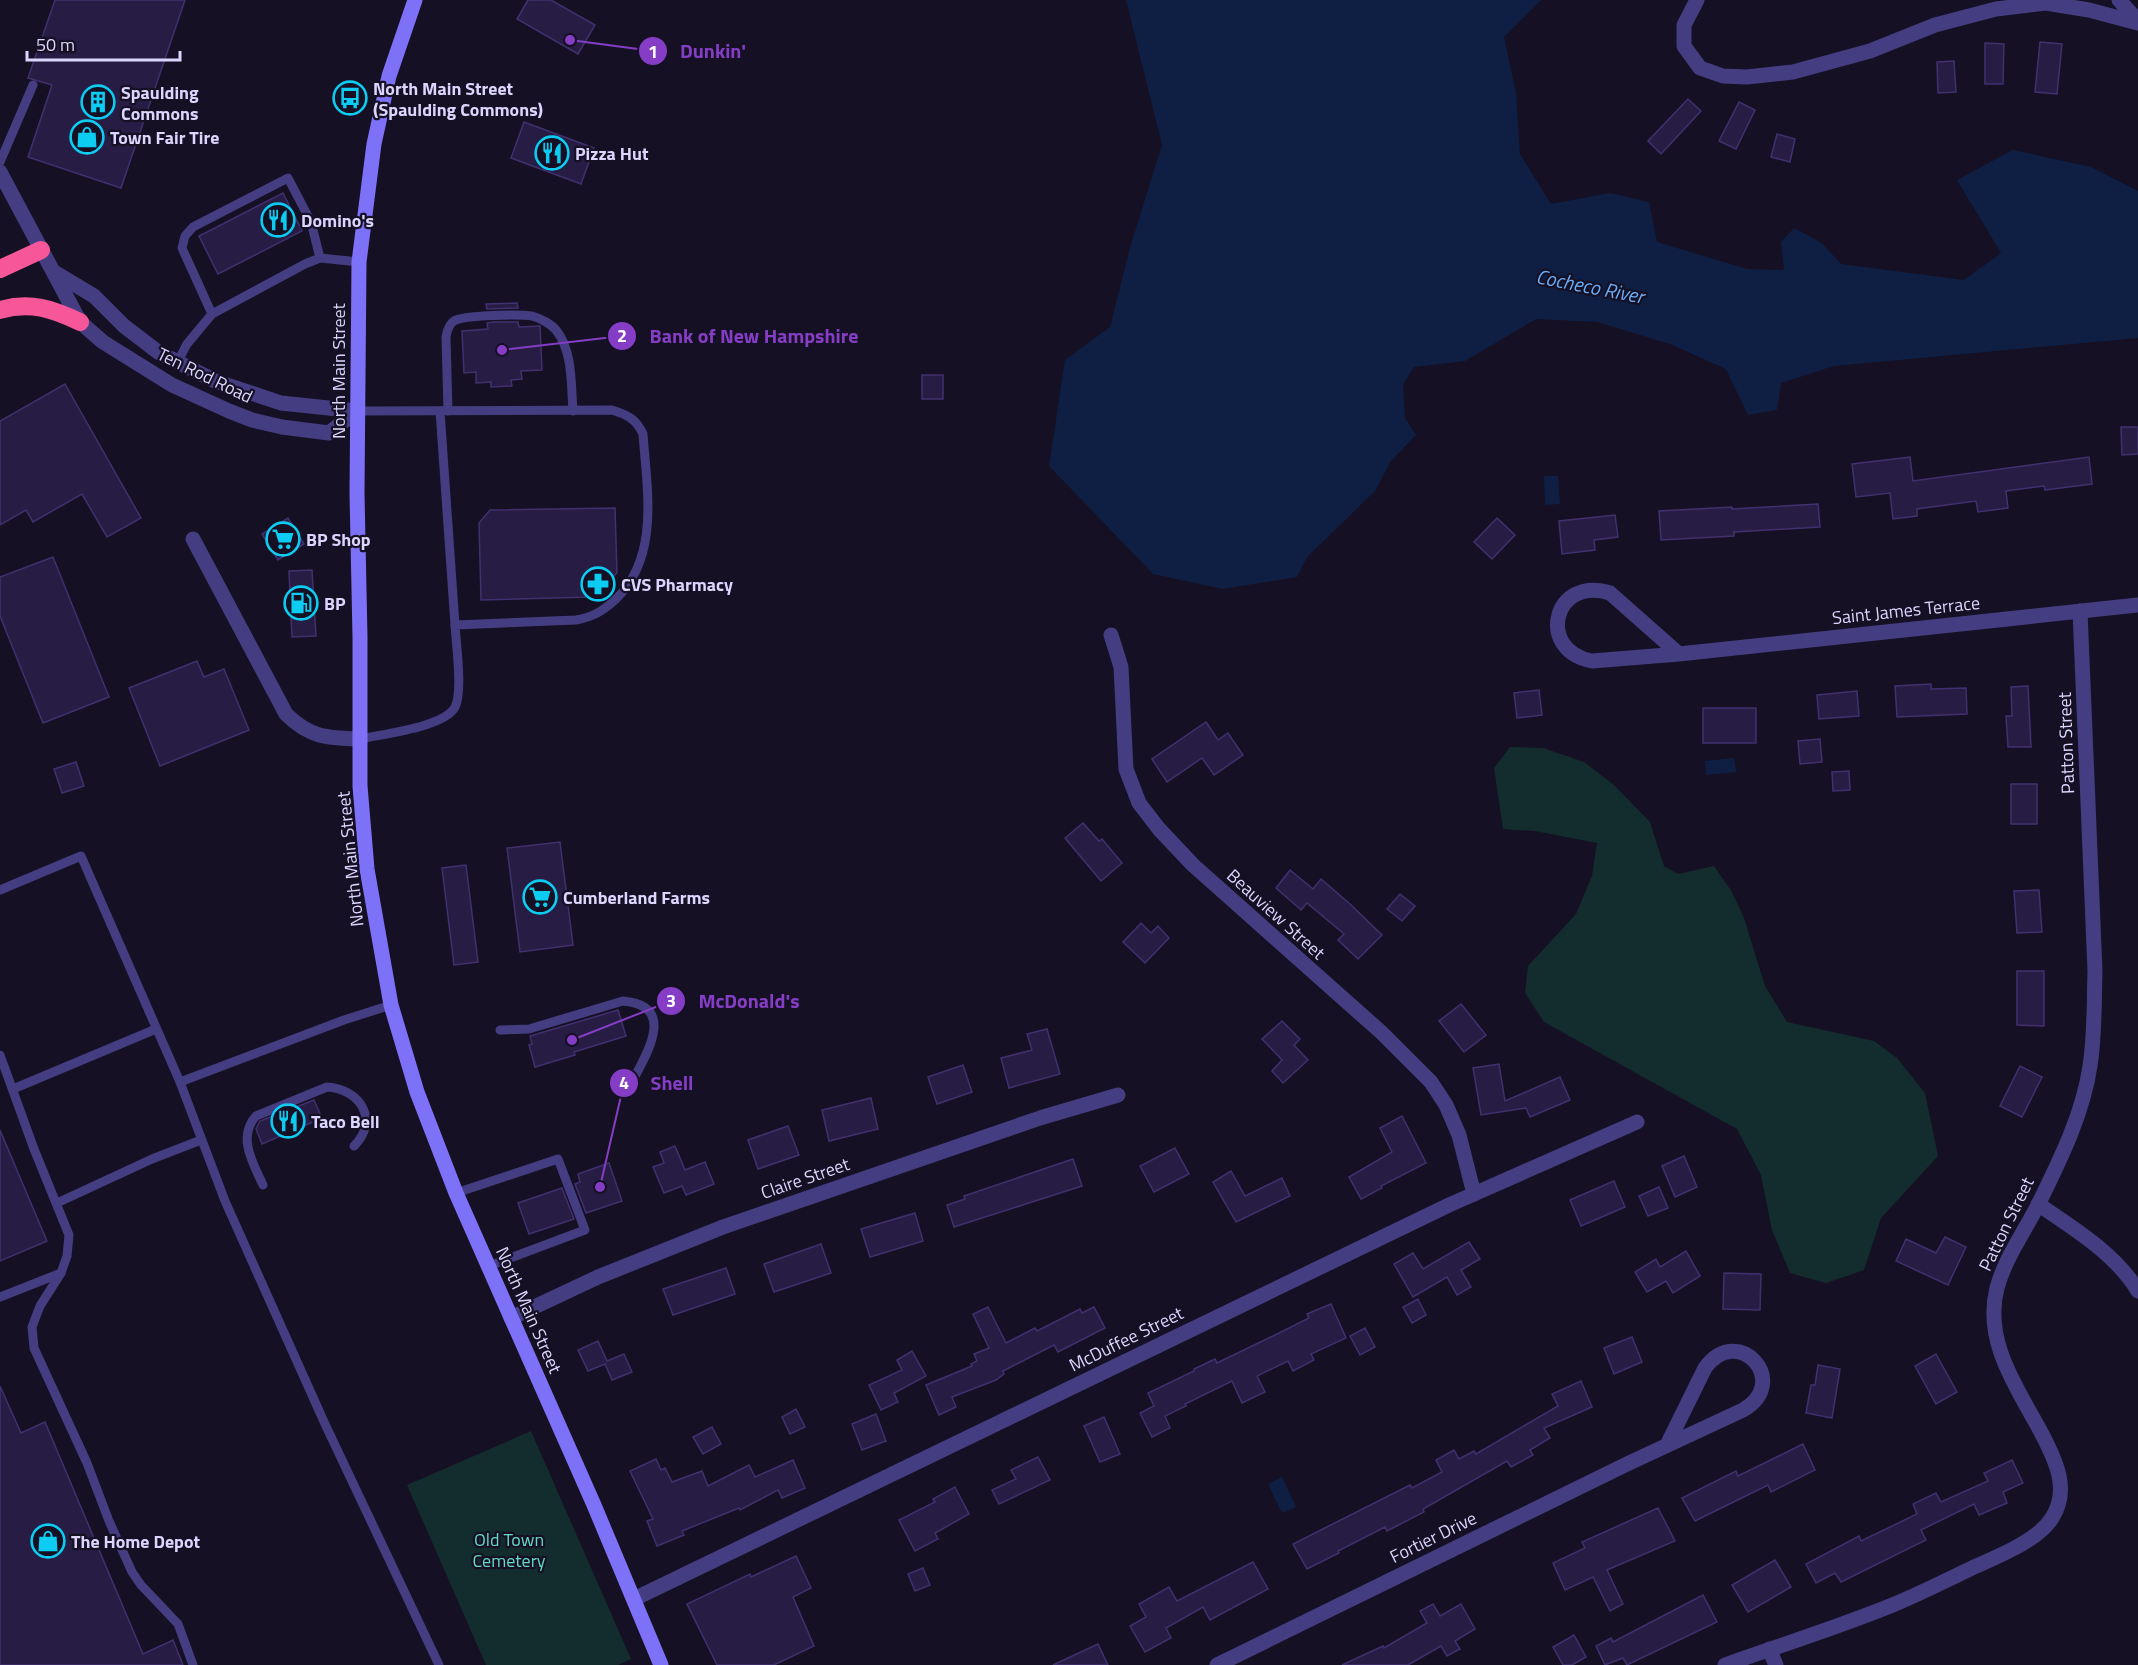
<svg xmlns="http://www.w3.org/2000/svg" width="2138" height="1665" viewBox="0 0 2138 1665" font-family="'Titillium Web',sans-serif">
	<style>
		.green { fill: #132d2e }
		.water { fill: #0f1f44 }
		.building { fill: #271d44; stroke: #41306f; stroke-width: 1.5 }
		.lines { fill: none; stroke-linecap: round; stroke-linejoin: round }
		.service { stroke: #443d81; stroke-width: 9 }
		.minor { stroke: #443d81; stroke-width: 15 }
		.tertiary { stroke: #443d81; stroke-width: 15 }
		.secondary { stroke: #7d71f8; stroke-width: 15 }
		.motorway { stroke: #f75699; stroke-width: 18 }
		.labels { text-anchor: middle; dominant-baseline: central; stroke-width: 4.5; stroke-linejoin: round; paint-order: stroke }
		.poi-label { font-size: 18px; font-weight: bold; fill: #dcd5fd; stroke: #151024; text-anchor: start }
		.street-label { font-size: 18px; fill: #dcd5fd; stroke: #151024 }
		.park-label { font-size: 18px; fill: #64dac4; stroke: #151024 }
		.water-label { font-size: 20px; font-style: italic; fill: #69acf7; stroke: #151024 }
		.leader { fill: none; stroke: #853dc5; stroke-width: 2 }
		.callout-dot { fill: #853dc5; stroke: #151024; stroke-width: 2 }
		.mark-label { font-size: 18px; text-anchor: middle; font-weight: bold; fill: #fff }
		.callout-label { font-size: 20px; text-anchor: middle; font-weight: bold; fill: #853dc5; stroke: #151024; stroke-width: 4.5; stroke-linejoin: round; paint-order: stroke }
	</style>
	<rect width="100%" height="100%" fill="#151024"/>
	<g class="green">
		<path d="M1510 747 1543 748 1584 762 1614 785 1650 822 1664 866 1678 874 1714 866 1732 892 1744 918 1765 986 1787 1022 1874 1041 1897 1058 1925 1093 1938 1156 1881 1218 1864 1270 1826 1283 1790 1273 1772 1230 1761 1175 1737 1129 1544 1022 1525 993 1528 966 1576 914 1592 876 1597 843 1535 831 1503 829 1494 768Z"/>
		<path d="M531 1431 631 1659 618 1665H486L407 1485Z"/>
	</g>
	<g class="water">
		<path d="M1126 0H1541L1504 37 1516 93 1520 154 1551 204 1610 193 1649 202 1657 242 1747 269 1784 270 1781 242 1794 228 1822 243 1841 264 1964 280 2001 253 1957 180 2013 150 2091 167 2138 191V338L1834 366 1781 383 1777 410 1748 415 1726 369 1670 344 1597 322 1536 319 1465 361 1414 367 1403 385 1405 418 1416 435 1391 461 1375 491 1307 557 1297 577 1223 589 1153 574 1049 466 1065 360 1110 327 1131 244 1162 145Z"/>
		<path d="M1544 476H1558L1560 504 1545 505Z"/>
		<path d="M1734 758 1736 772 1706 775 1705 761Z"/>
		<path d="M1282 1477 1296 1507 1282 1513 1268 1484Z"/>
	</g>
	<g class="building">
		<path d="M55 0H185L121 188 28 157 52 85 28 78Z"/>
		<path d="M528 0H551L595 25 578 54 517 19Z"/>
		<path d="M2040 42 2062 44 2057 94 2035 92Z"/>
		<path d="M1985 43 2004 44 2003 84H1985Z"/>
		<path d="M1954 61 1956 92 1938 93 1937 62Z"/>
		<path d="M1688 99 1701 111 1661 154 1648 141Z"/>
		<path d="M1739 102 1755 110 1736 149 1719 141Z"/>
		<path d="M524 122 594 148 581 184 511 158Z"/>
		<path d="M1777 134 1795 139 1790 162 1771 157Z"/>
		<path d="M283 193 302 231 218 274 199 236Z"/>
		<path d="M517 303 518 308 487 309 486 304Z"/>
		<path d="M493 322H518L519 327 540 326 542 370 521 371 522 379 511 380 512 386 491 387V382L476 383V372L464 373 462 331 488 329 487 323Z"/>
		<rect x="922" y="375" width="21" height="24"/>
		<path d="M65 384 141 518 107 537 82 494 33 522 26 510 0 525V421Z"/>
		<path d="M2121 427H2138V454L2122 455Z"/>
		<path d="M1910 457 1913 481 2089 457 2092 484 2045 490 2044 486 2006 491 2008 508 1978 512 1976 501 1917 509V516L1893 519 1890 493 1856 497 1852 464Z"/>
		<path d="M1818 504 1820 527 1734 532V536L1661 540 1659 511 1732 507V509Z"/>
		<path d="M615 508 617 573 591 597 481 600 479 523 490 510Z"/>
		<path d="M1615 515 1618 537 1594 540 1595 550 1562 554 1559 521Z"/>
		<path d="M288 518 304 544 278 560 262 534Z"/>
		<path d="M1497 518 1515 535 1492 559 1474 542Z"/>
		<path d="M53 557 109 697 43 723 0 616V577Z"/>
		<path d="M312 570 316 636 292 637 289 571Z"/>
		<path d="M197 661 204 677 224 669 249 730 160 766 129 688Z"/>
		<path d="M1931 684V689L1966 688 1967 714 1897 717 1895 686Z"/>
		<path d="M2028 686 2031 747H2008L2006 716H2012L2011 687Z"/>
		<path d="M1539 690 1542 715 1517 718 1514 693Z"/>
		<path d="M1857 691 1859 716 1819 719 1817 695Z"/>
		<rect x="1703" y="708" width="53" height="35"/>
		<path d="M1206 722 1218 740 1228 733 1243 755 1214 775 1202 758 1167 782 1152 759Z"/>
		<path d="M1820 739 1822 762 1800 764 1798 741Z"/>
		<path d="M76 762 84 786 62 793 54 769Z"/>
		<path d="M1849 771 1850 790 1833 791 1832 772Z"/>
		<rect x="2011" y="784" width="26" height="40"/>
		<path d="M1083 823 1099 841 1102 839 1122 863 1101 881 1065 838Z"/>
		<path d="M560 842 573 945 520 952 507 848Z"/>
		<path d="M466 865 478 962 454 965 442 868Z"/>
		<path d="M1290 870 1313 889 1321 879 1350 904 1382 935 1358 959 1338 940 1344 934 1307 903 1301 910 1276 888Z"/>
		<path d="M2039 890 2042 932 2017 933 2014 891Z"/>
		<path d="M1400 894 1415 906 1402 921 1387 909Z"/>
		<path d="M1141 923 1151 933 1158 926 1169 938 1145 963 1123 942Z"/>
		<path d="M2017 971H2044V1026L2017 1025Z"/>
		<path d="M1461 1004 1486 1035 1464 1052 1439 1021Z"/>
		<path d="M618 1010 626 1036 574 1052 575 1055 535 1067 529 1045 532 1044 530 1036Z"/>
		<path d="M1282 1021 1300 1039 1294 1045 1308 1060 1283 1083 1272 1071 1282 1060 1262 1039Z"/>
		<path d="M1047 1029 1060 1074 1009 1088 1001 1058 1032 1050 1027 1034Z"/>
		<path d="M1499 1064 1505 1101 1560 1077 1570 1100 1530 1117 1526 1108 1481 1115 1473 1068Z"/>
		<path d="M963 1065 972 1092 937 1104 928 1077Z"/>
		<path d="M2020 1066 2042 1077 2022 1117 2000 1106Z"/>
		<path d="M871 1098 878 1129 829 1141 822 1110Z"/>
		<path d="M314 1100 322 1118 262 1144 256 1129 260 1121Z"/>
		<path d="M1402 1116 1426 1163 1381 1186 1382 1188 1361 1199 1349 1177 1392 1152 1380 1128Z"/>
		<path d="M788 1126 799 1155 758 1169 748 1140Z"/>
		<path d="M0 1130 47 1241 0 1261Z"/>
		<path d="M675 1146 685 1170 705 1162 714 1184 686 1195 682 1186 664 1193 653 1167 664 1163 660 1152Z"/>
		<path d="M1175 1148 1189 1174 1154 1192 1140 1166Z"/>
		<path d="M1684 1156 1697 1187 1675 1197 1662 1166Z"/>
		<path d="M1073 1159 1082 1186 954 1227 947 1205 965 1199 964 1196Z"/>
		<path d="M609 1163 622 1201 586 1213 575 1184 580 1182 578 1174Z"/>
		<path d="M1231 1171 1245 1196 1282 1178 1290 1196 1236 1222 1213 1182Z"/>
		<path d="M1614 1181 1625 1207 1581 1226 1570 1200Z"/>
		<path d="M1659 1187 1668 1208 1648 1216 1639 1196Z"/>
		<path d="M562 1188 574 1219 529 1234 518 1203Z"/>
		<path d="M915 1213 923 1241 870 1257 861 1229Z"/>
		<path d="M1945 1237 1966 1247 1948 1285 1896 1261 1906 1239 1936 1253Z"/>
		<path d="M1469 1242 1480 1259 1461 1270 1471 1287 1457 1295 1447 1277 1413 1297 1394 1264 1413 1253 1423 1269Z"/>
		<path d="M821 1244 831 1273 774 1292 764 1264Z"/>
		<path d="M1686 1251 1700 1276 1673 1293 1666 1281 1647 1292 1635 1272 1656 1259 1660 1267Z"/>
		<path d="M726 1268 735 1294 673 1315 663 1289Z"/>
		<path d="M1724 1273 1761 1274 1760 1310 1723 1309Z"/>
		<path d="M1418 1299 1426 1315 1412 1323 1403 1307Z"/>
		<path d="M1331 1304 1346 1338 1311 1354 1314 1360 1293 1371 1288 1361 1257 1376 1265 1392 1242 1403 1232 1381 1185 1404 1186 1406 1165 1416 1170 1428 1152 1437 1140 1413 1154 1406 1148 1393 1194 1371V1369L1215 1359 1217 1363 1275 1335 1309 1318 1307 1314Z"/>
		<path d="M988 1307 1006 1343 1035 1328 1037 1331 1080 1309 1082 1313 1094 1307 1105 1328 1058 1352 1054 1345 1003 1371 1004 1374 996 1380 952 1397 956 1407 939 1415 926 1385 972 1366 971 1364 977 1361 974 1354 989 1348 973 1314Z"/>
		<path d="M1365 1328 1375 1347 1360 1355 1350 1336Z"/>
		<path d="M1632 1337 1642 1362 1614 1374 1604 1348Z"/>
		<path d="M598 1341 607 1361 624 1354 632 1372 612 1380 605 1364 588 1371 578 1350Z"/>
		<path d="M912 1351 926 1376 894 1393 898 1402 881 1410 869 1385 902 1370 897 1360Z"/>
		<path d="M1936 1354 1957 1392 1936 1404 1915 1366Z"/>
		<path d="M1818 1365 1840 1369 1832 1418 1806 1413 1811 1385H1815Z"/>
		<path d="M1581 1381 1592 1407 1544 1428 1550 1438 1530 1450 1533 1455 1511 1467 1507 1461 1423 1509 1424 1512 1387 1531 1385 1527 1338 1551 1339 1553 1307 1569 1293 1544 1410 1485 1412 1488 1442 1472 1436 1460 1454 1450 1459 1459 1474 1451 1476 1454 1558 1406 1552 1394Z"/>
		<path d="M0 1386 21 1433 45 1422 143 1654 173 1640 183 1665H0Z"/>
		<path d="M796 1409 805 1427 790 1434 782 1417Z"/>
		<path d="M876 1414 886 1441 862 1450 852 1424Z"/>
		<path d="M1104 1417 1120 1454 1100 1462 1084 1426Z"/>
		<path d="M712 1427 721 1444 703 1454 693 1437Z"/>
		<path d="M1803 1444 1815 1470 1771 1492 1768 1485 1695 1521 1682 1498 1736 1471 1738 1476Z"/>
		<path d="M1038 1457 1050 1480 999 1504 992 1490 1016 1479 1011 1470Z"/>
		<path d="M656 1459 661 1470 665 1468 672 1482 702 1471 708 1486 749 1465 755 1477 793 1460 805 1488 782 1498 778 1490 740 1510 739 1508 682 1531 684 1535 657 1546 647 1521 653 1519 630 1471Z"/>
		<path d="M2012 1460 2023 1483 2003 1492 2007 1503 1979 1515 1974 1504 1921 1530 1926 1540 1841 1582 1835 1573 1816 1583 1806 1564 1859 1536 1861 1541 1917 1514 1913 1504 1936 1493 1941 1502 1988 1481 1984 1473Z"/>
		<path d="M955 1487 969 1514 935 1533 938 1539 915 1551 899 1520 935 1502 933 1499Z"/>
		<path d="M1658 1508 1675 1541 1607 1570 1623 1604 1610 1611 1593 1577 1565 1590 1553 1563 1585 1548 1582 1542Z"/>
		<path d="M796 1556 811 1588 793 1597 814 1646 774 1665H717L687 1604 750 1574 751 1577Z"/>
		<path d="M1775 1560 1791 1587 1748 1612 1732 1585Z"/>
		<path d="M1253 1562 1268 1589 1210 1620 1203 1607 1166 1628 1171 1638 1145 1652 1130 1626 1146 1617 1139 1604 1169 1587 1177 1601Z"/>
		<path d="M923 1568 930 1585 915 1591 908 1574Z"/>
		<path d="M1703 1595 1717 1622 1627 1665 1623 1658 1605 1665 1596 1646 1611 1638 1613 1642Z"/>
		<path d="M1433 1604 1440 1616 1461 1604 1475 1629 1455 1641 1460 1649 1447 1656 1441 1646 1408 1665H1342L1383 1646 1384 1648 1427 1623 1420 1611Z"/>
		<path d="M1574 1635 1586 1657 1572 1665H1563L1553 1647Z"/>
		<path d="M1098 1644 1108 1665H1053Z"/>
	</g>
	<g class="lines">
		<g class="service">
			<path d="M0 162 33 85"/>
			<path d="M320 258 359 262"/>
			<path d="M177 363 187 344 212 314 305 264 320 258 311 222 288 178 193 227 185 236 182 248 212 314"/>
			<path d="M357 411 612 410C628 415 636 419 643 434 647 490 660 556 616 599 603 611 593 617 576 620L455 625C456 643 463 692 455 707 445 727 382 734 361 739"/>
			<path d="M440 411 455 625"/>
			<path d="M448 411 446 337C447 331 449 324 454 321 463 315 521 314 532 316 540 318 551 324 556 330 573 351 571 385 573 411"/>
			<path d="M0 890 81 856 180 1082 225 1201 325 1424 439 1665"/>
			<path d="M500 1030 529 1029 623 1001C679 1006 645 1056 630 1086"/>
			<path d="M0 1055 34 1149 69 1235 67 1256 61 1273 40 1306 32 1327 34 1348 87 1463 109 1521 132 1572 141 1585 178 1624 193 1665"/>
			<path d="M180 1082 344 1020 391 1005"/>
			<path d="M13 1089 156 1029"/>
			<path d="M263 1185C253 1163 237 1137 256 1116L327 1087C360 1089 380 1120 354 1146"/>
			<path d="M456 1193 558 1159 585 1230 489 1266"/>
			<path d="M57 1203 152 1159 201 1140"/>
			<path d="M0 1297 61 1273"/>
		</g>
		<g class="minor">
			<path d="M1697 0 1684 25V46L1700 68 1723 76 1747 77 1793 72 1870 51 1935 25 1996 9 2046 3 2089 10 2138 23"/>
			<path d="M2119 0 2138 21"/>
			<path d="M193 539 286 714C310 738 328 738 361 739"/>
			<path d="M1111 635 1121 667 1126 769 1139 803 1159 829 1193 865 1382 1033 1431 1082 1446 1105 1459 1135 1474 1194"/>
			<path d="M1679 654 1610 593C1554 575 1535 650 1592 661L1679 654 2138 605"/>
			<path d="M2038 1204C2074 1229 2115 1253 2138 1291"/>
			<path d="M511 1318 598 1277 723 1227 1040 1118 1118 1095"/>
			<path d="M634 1599 1449 1205 1637 1122"/>
			<path d="M1769 1649 1776 1665"/>
			<path d="M1217 1665 1627 1464 1743 1410C1792 1382 1738 1322 1705 1368L1667 1445"/>
			<path d="M1725 1665C1781 1645 1839 1627 1895 1604 1921 1593 1947 1580 1972 1568 1996 1557 2038 1541 2052 1518 2070 1490 2056 1461 2042 1434 2018 1389 1983 1342 1997 1288 2005 1258 2025 1231 2039 1203 2060 1160 2083 1114 2090 1066 2095 1034 2094 1002 2095 971L2080 611"/>
		</g>
		<g class="tertiary">
			<path d="M0 172 80 322 103 342 172 385 229 411 252 420 282 427 329 433 357 411"/>
			<path d="M54 272 94 296 124 326 158 352 215 381 281 403 357 411"/>
		</g>
		<path class="secondary" d="M415 0 389 76 374 144 359 262 357 493 360 637V786L367 869 391 1005 417 1092 456 1193 594 1505 661 1665"/>
		<g class="motorway">
			<path d="M0 269 41 250"/>
			<path d="M0 310C30 301 53 309 80 322"/>
		</g>
	</g>
	<defs>
		<symbol id="bus-ring" viewBox="-11 -11 22 22"><circle r="9.5" fill="#151024" stroke="#0cccf2" stroke-width="1.5"/><path d="M-5-6H5V4H4V6H2V4H-2V6H-4V4H-5ZM-3.5-4V0h7V-4ZM-3.5 1.2v1.5H-2V1.2ZM2 1.2v1.5H3.5V1.2Z" fill="#0cccf2"/></symbol>
		<symbol id="building-ring" viewBox="-11 -11 22 22"><circle r="9.5" fill="#151024" stroke="#0cccf2" stroke-width="1.5"/><path d="M-4-6H4V6H1V3H-1V6H-4ZM-2.5-4.3h1.7v1.8h-1.7ZM.8-4.3h1.7v1.8H.8ZM-2.5-1h1.7V.8h-1.7ZM.8-1h1.7V.8H.8Z" fill="#0cccf2"/></symbol>
		<symbol id="shop-ring" viewBox="-11 -11 22 22"><circle r="9.5" fill="#151024" stroke="#0cccf2" stroke-width="1.5"/><path d="M-5-2.5h2.3a2.7 3.5 0 0 1 5.4 0H5L5.5 6h-11ZM-1.5-2.5h3a1.5 2.3 0 0 0-3 0Z" fill="#0cccf2"/></symbol>
		<symbol id="restaurant-ring" viewBox="-11 -11 22 22"><circle r="9.5" fill="#151024" stroke="#0cccf2" stroke-width="1.5"/><path d="M-5-6h1v4h1v-4h1v4h1v-4h1v5L-1.5 .5V6h-2V.5L-5-1ZM5-6V6H3V1.5H1.5Q1.5-4 5-6Z" fill="#0cccf2"/></symbol>
		<symbol id="supermarket-ring" viewBox="-11 -11 22 22"><circle r="9.5" fill="#151024" stroke="#0cccf2" stroke-width="1.5"/><path d="M-6-5.5h2.5l.6 2H6L4.5 2H-2.5L-4.4-4H-6ZM-1.5 3.2a1.3 1.3 0 1 0 .1 0ZM3 3.2a1.3 1.3 0 1 0 .1 0Z" fill="#0cccf2"/></symbol>
		<symbol id="pharmacy-ring" viewBox="-11 -11 22 22"><circle r="9.5" fill="#151024" stroke="#0cccf2" stroke-width="1.5"/><path d="M-2-6h4v4h4v4h-4v4h-4v-4h-4v-4h4Z" fill="#0cccf2"/></symbol>
		<symbol id="fuel-ring" viewBox="-11 -11 22 22"><circle r="9.5" fill="#151024" stroke="#0cccf2" stroke-width="1.5"/><path d="M-5.5-6h7V0h2V4h1.3V-2.5L3-4.5l.8-.8L6-3V5H2.5V1h-1V6h-7ZM-4.2-4.7v3.2H.2V-4.7Z" fill="#0cccf2"/></symbol>
	</defs>
	<g fill-rule="evenodd">
		<use href="#bus-ring" x="331" y="79" width="38" height="38"/>
		<use href="#building-ring" x="79" y="83" width="38" height="38"/>
		<use href="#shop-ring" x="68" y="118" width="38" height="38"/>
		<use href="#restaurant-ring" x="533" y="134" width="38" height="38"/>
		<use href="#restaurant-ring" x="259" y="201" width="38" height="38"/>
		<use href="#supermarket-ring" x="264" y="520" width="38" height="38"/>
		<use href="#pharmacy-ring" x="579" y="565" width="38" height="38"/>
		<use href="#fuel-ring" x="282" y="584" width="38" height="38"/>
		<use href="#supermarket-ring" x="521" y="878" width="38" height="38"/>
		<use href="#restaurant-ring" x="269" y="1102" width="38" height="38"/>
		<use href="#shop-ring" x="29" y="1522" width="38" height="38"/>
	</g>
	<g class="labels">
		<g class="poi-label">
			<text x="373" y="88">North Main Street<tspan x="373" dy="21">(Spaulding Commons)</tspan></text>
			<text x="121" y="92">Spaulding<tspan x="121" dy="21">Commons</tspan></text>
			<text x="110" y="137">Town Fair Tire</text>
			<text x="575" y="153">Pizza Hut</text>
			<text x="301" y="220">Domino's</text>
			<text x="306" y="539">BP Shop</text>
			<text x="621" y="584">CVS Pharmacy</text>
			<text x="324" y="603">BP</text>
			<text x="563" y="897">Cumberland Farms</text>
			<text x="311" y="1121">Taco Bell</text>
			<text x="71" y="1541">The Home Depot</text>
		</g>
		<g class="street-label">
			<text transform="translate(338 371) rotate(-90)">North Main Street</text>
			<text transform="translate(205 375) rotate(26)">Ten Rod Road</text>
			<text transform="translate(1906 610) rotate(-6)">Saint James Terrace</text>
			<text transform="translate(2066 743) rotate(-92)">Patton Street</text>
			<text transform="translate(350 859) rotate(-96)">North Main Street</text>
			<text transform="translate(1276 914) rotate(42)">Beauview Street</text>
			<text transform="translate(805 1178) rotate(-19)">Claire Street</text>
			<text transform="translate(2006 1224) rotate(-64)">Patton Street</text>
			<text transform="translate(529 1310) rotate(66)">North Main Street</text>
			<text transform="translate(1126 1339) rotate(-26)">McDuffee Street</text>
			<text transform="translate(1433 1537) rotate(-26)">Fortier Drive</text>
		</g>
		<g class="park-label">
			<text x="509" y="1539">Old Town<tspan x="509" dy="21">Cemetery</tspan></text>
		</g>
		<g class="water-label">
			<text transform="translate(1590 286) rotate(11)">Cocheco River</text>
		</g>
	</g>
	<path class="leader" d="M570 40L653 51M502 350L622 336M572 1040L671 1001M600 1187L624 1083"/>
	<g class="callout-dot">
		<circle cx="570" cy="40" r="6"/>
		<circle cx="502" cy="350" r="6"/>
		<circle cx="572" cy="1040" r="6"/>
		<circle cx="600" cy="1187" r="6"/>
		<circle cx="653" cy="51" r="15"/>
		<circle cx="622" cy="336" r="15"/>
		<circle cx="671" cy="1001" r="15"/>
		<circle cx="624" cy="1083" r="15"/>
	</g>
	<g class="mark-label">
		<text x="653" y="58">1</text>
		<text x="622" y="342">2</text>
		<text x="671" y="1007">3</text>
		<text x="624" y="1089">4</text>
	</g>
	<g class="callout-label">
		<text x="713" y="58">Dunkin'</text>
		<text x="754" y="343">Bank of New Hampshire</text>
		<text x="749" y="1008">McDonald's</text>
		<text x="672" y="1090">Shell</text>
	</g>
	<path d="M27 51v9h153v-9" fill="none" stroke="#dcd5fd" stroke-width="3"/>
	<text x="36" y="51" font-size="18" fill="#dcd5fd" stroke="#151024" stroke-width="4.5" paint-order="stroke">50 m</text>
</svg>
